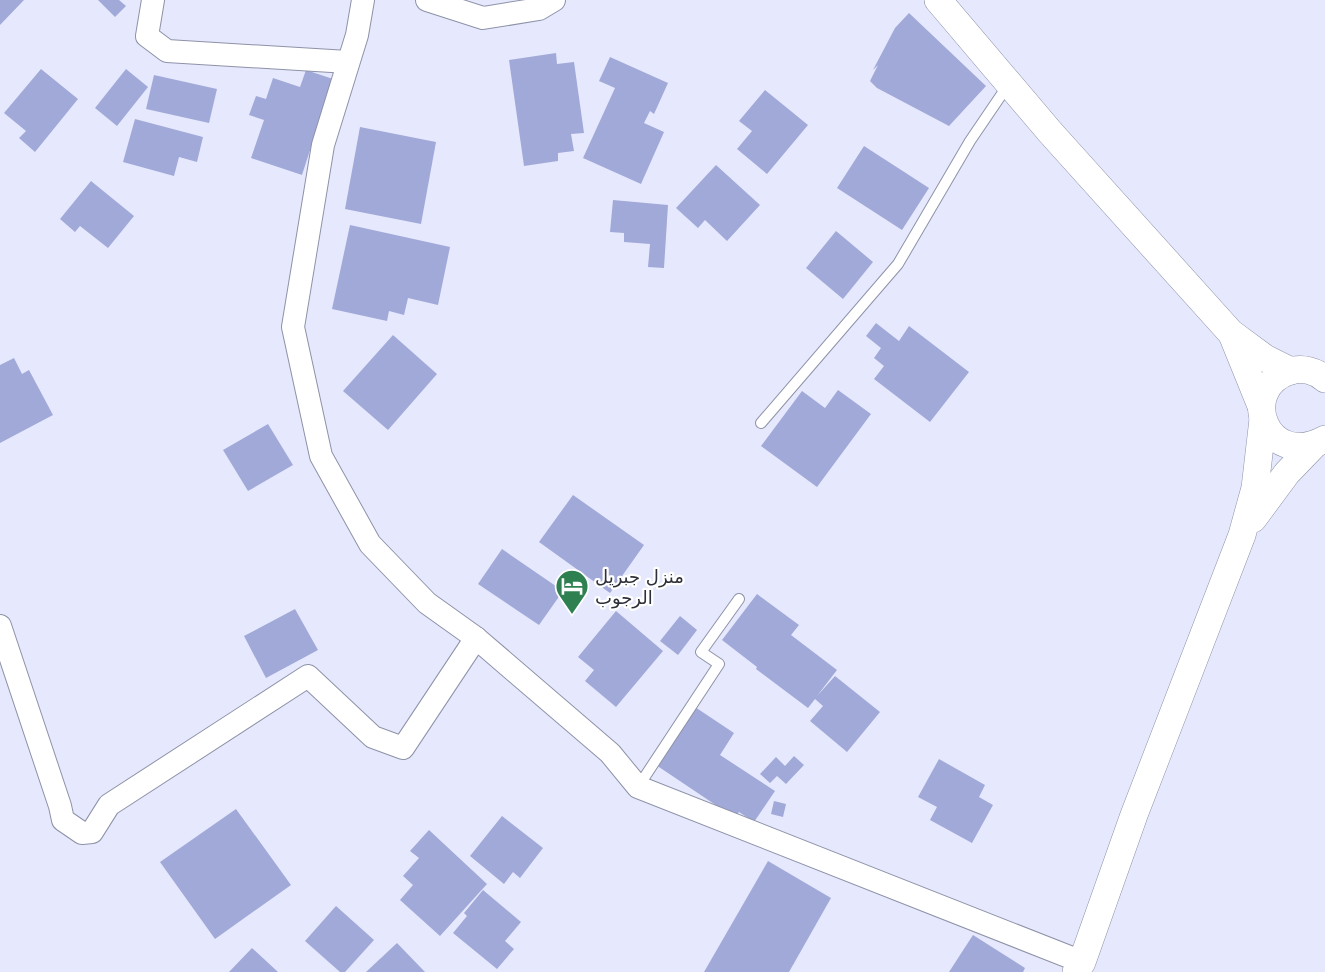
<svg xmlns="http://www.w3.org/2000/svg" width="1325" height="972" viewBox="0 0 1325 972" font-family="'DejaVu Sans',Cairo,sans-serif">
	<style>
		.building { fill: #a1a9d8 }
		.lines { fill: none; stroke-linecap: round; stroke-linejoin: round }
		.service-casing { stroke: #8e92a8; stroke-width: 12 }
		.minor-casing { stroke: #8e92a8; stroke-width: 24 }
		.tertiary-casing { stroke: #8e92a8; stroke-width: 28 }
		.service { stroke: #fff; stroke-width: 10 }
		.minor { stroke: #fff; stroke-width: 22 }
		.tertiary { stroke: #fff; stroke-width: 27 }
		.labels { text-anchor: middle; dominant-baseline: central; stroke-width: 4.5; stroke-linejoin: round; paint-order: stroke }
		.poi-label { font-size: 18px; fill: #2e3039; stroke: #fff; text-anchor: start }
	</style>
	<rect width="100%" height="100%" fill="#e6e9fd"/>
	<g class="building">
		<path d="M0 0H24L0 25Z"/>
		<path d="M98 0H119L126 6 115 17Z"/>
		<path d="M909 13 986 86 949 126 877 88 870 81 878 65 873 70 895 28Z"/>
		<path d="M556 53 557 64 574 62 584 133 571 134 574 151 558 153V161L524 166 509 60Z"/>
		<path d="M610 57 668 83 654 114 650 111 644 123 664 132 641 184 583 158 615 88 599 81Z"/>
		<path d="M41 69 78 99 35 152 19 138 26 131 4 113Z"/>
		<path d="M126 69 148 87 117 126 95 108Z"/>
		<path d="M306 70 333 79 302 175 251 158 264 120 249 115 256 96 266 99 273 78 300 87Z"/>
		<path d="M154 75 217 89 209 123 146 109Z"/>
		<path d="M765 90 808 125 767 174 737 149 752 131 739 121Z"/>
		<path d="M135 119 203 137 197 162 179 157 174 176 123 162Z"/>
		<path d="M360 127 436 142 421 224 345 209Z"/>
		<path d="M864 146 929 188 902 230 837 188Z"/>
		<path d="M716 165 760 205 727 241 705 220 698 228 676 208Z"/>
		<path d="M91 181 134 216 108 248 80 226 75 232 60 219Z"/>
		<path d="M613 200 668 205 664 268 648 267 650 244 624 242V233L610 232Z"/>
		<path d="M350 225 450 247 438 305 408 298 404 315 389 311 387 321 332 309Z"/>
		<path d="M836 231 873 262 843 299 806 268Z"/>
		<path d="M876 323 899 341 909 326 969 372 930 422 874 379 884 366 874 358 881 348 866 336Z"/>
		<path d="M393 335 437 374 388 430 343 391Z"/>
		<path d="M14 358 22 374 29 370 53 415 0 443V365Z"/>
		<path d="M838 390 871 414 817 487 761 446 802 391 825 408Z"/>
		<path d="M268 424 293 465 248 491 223 450Z"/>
		<path d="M573 495 644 545 610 593 539 542Z"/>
		<path d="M502 549 563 591 539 625 478 584Z"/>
		<path d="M757 594 799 625 791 635 837 670 817 696 835 676 880 712 847 752 810 721 823 706 815 699 808 708 756 669 757 667 722 640Z"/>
		<path d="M295 609 318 650 266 678 244 636Z"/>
		<path d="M616 611 663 651 616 707 585 681 594 670 578 657Z"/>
		<path d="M680 616 697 630 678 655 660 641Z"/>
		<path d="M695 707 734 733 720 755 775 791 754 822 739 812 735 818 656 765Z"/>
		<path d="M794 756 804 765 786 784 777 776 770 783 760 774 776 757 785 766Z"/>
		<path d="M939 759 985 785 979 797 993 805 972 843 930 820 937 807 918 797Z"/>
		<path d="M774 801 786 804 783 817 771 814Z"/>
		<path d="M236 809 291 885 215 939 160 862Z"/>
		<path d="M502 816 543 848 520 878 513 872 504 884 470 856Z"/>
		<path d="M429 830 487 884 440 936 400 900 413 885 403 876 419 858 410 851Z"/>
		<path d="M768 861 831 898 789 972H704Z"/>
		<path d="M483 890 521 922 505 941 514 949 497 969 453 933 467 916 464 913Z"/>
		<path d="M336 906 374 940 345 972H340L305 941Z"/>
		<path d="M973 935 1025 968 1023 972H949Z"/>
		<path d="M397 943 425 972H366Z"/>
		<path d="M252 948 278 972H229Z"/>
	</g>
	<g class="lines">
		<defs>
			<g id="service">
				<path d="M761 423 898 264 970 141 1008 85"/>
				<path d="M638 787 719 664 701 652 739 599"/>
			</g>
			<g id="minor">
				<path d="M153 0 147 36 167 51 348 62"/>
				<path d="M363 0 357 35 323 145 293 327 321 456 370 544 427 603 476 638 610 753 638 787 1082 962"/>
				<path d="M427 0 483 18 539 9 554 0"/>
				<path d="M0 626 60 806 63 820 82 833 92 832 109 805 308 676 373 737 403 748 476 638"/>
			</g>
			<g id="tertiary">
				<path d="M938 0 1050 132 1231 333 1265 358 1291 371"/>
				<path d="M1233 337 1261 406"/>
				<path d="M1325 379C1316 371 1302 367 1290 371 1236 389 1266 471 1325 439"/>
				<path d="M1253 519 1287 473 1314 445"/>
				<path d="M1076 972 1082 962 1134 815 1242 535 1255 488 1263 419"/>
			</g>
		</defs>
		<use href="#service" class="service-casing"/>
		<use href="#minor" class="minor-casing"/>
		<use href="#tertiary" class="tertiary-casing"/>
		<use href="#service" class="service"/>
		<use href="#minor" class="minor"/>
		<use href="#tertiary" class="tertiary"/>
	</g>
	<defs>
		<symbol id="hotel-pin" viewBox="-11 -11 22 30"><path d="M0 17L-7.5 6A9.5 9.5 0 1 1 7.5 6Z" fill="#2f8051" stroke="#fff"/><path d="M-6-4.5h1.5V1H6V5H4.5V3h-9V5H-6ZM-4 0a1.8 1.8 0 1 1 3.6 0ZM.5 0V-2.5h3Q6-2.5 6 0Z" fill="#fff"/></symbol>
	</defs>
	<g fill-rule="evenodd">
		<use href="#hotel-pin" x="553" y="567" width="38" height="52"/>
	</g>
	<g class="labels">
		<g class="poi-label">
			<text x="595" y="576">منزل جبريل<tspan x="595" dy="21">الرجوب</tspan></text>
		</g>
	</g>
</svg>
